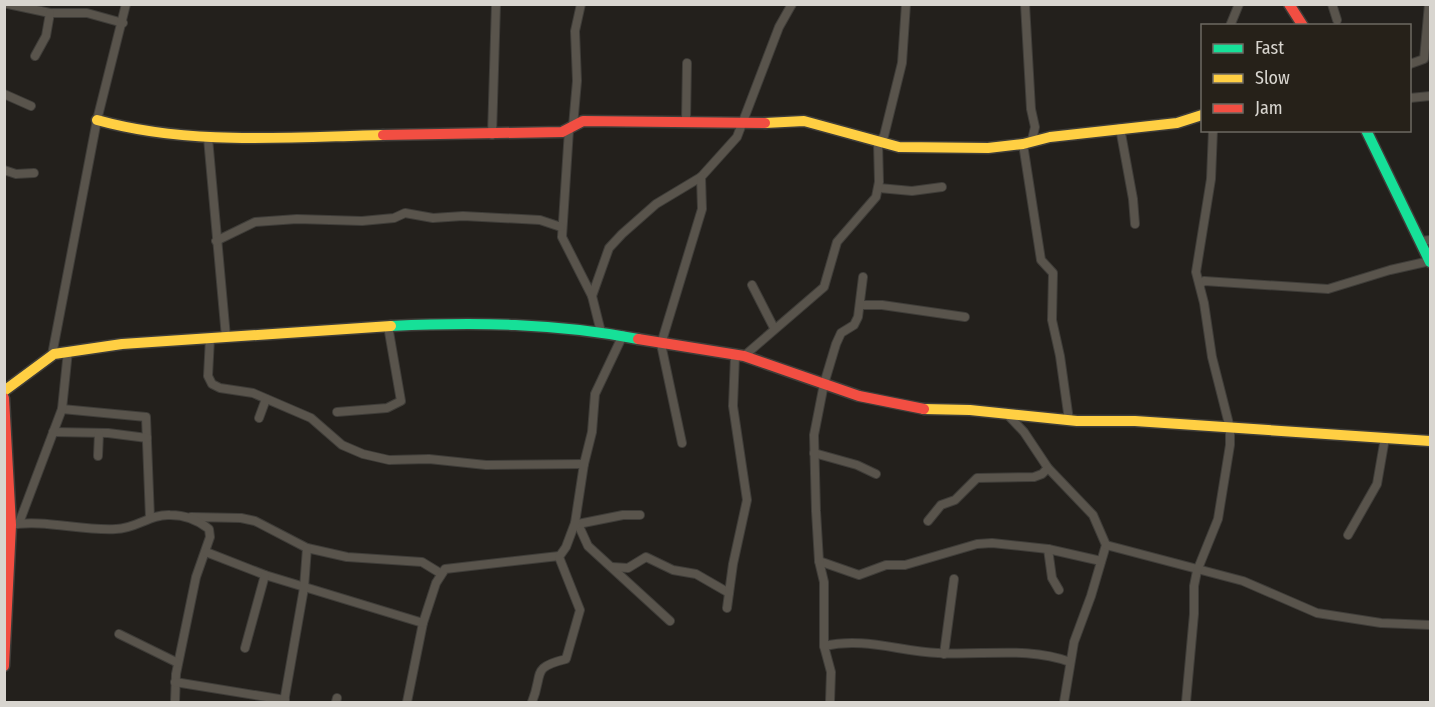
<svg xmlns="http://www.w3.org/2000/svg" width="1435" height="707" viewBox="0 0 1435 707" font-family="'Fira Sans Condensed',sans-serif">
	<style>
		.lines { fill: none; stroke-linecap: round; stroke-linejoin: round }
		.street-casing { stroke: #3f3d39; stroke-width: 10 }
		.fast-casing { stroke: #3f3d39; stroke-width: 13 }
		.slow-casing { stroke: #3f3d39; stroke-width: 13 }
		.jam-casing { stroke: #3f3d39; stroke-width: 13 }
		.street { stroke: #59544c; stroke-width: 8 }
		.fast { stroke: #16e098; stroke-width: 10 }
		.slow { stroke: #ffcf43; stroke-width: 10 }
		.jam { stroke: #f24e42; stroke-width: 10 }
	</style>
	<rect width="100%" height="100%" fill="#23201c"/>
	<g class="lines">
		<defs>
			<g id="street">
				<path d="M8 4 50 13H87L123 23"/>
				<path d="M1025 4 1031 109 1035 127 1032 140"/>
				<path d="M1332 4 1337 20"/>
				<path d="M1230 26 1239 4"/>
				<path d="M35 56 46 36 50 13"/>
				<path d="M1410 64 1424 59 1429 4"/>
				<path d="M4 94 31 106"/>
				<path d="M1410 98 1430 96"/>
				<path d="M686 121 687 63"/>
				<path d="M573 126 577 81 575 31 581 4"/>
				<path d="M1120 128 1133 199 1135 224"/>
				<path d="M569 130 562 237 592 296"/>
				<path d="M492 135 496 4"/>
				<path d="M208 138 226 337"/>
				<path d="M1023 144 1041 260 1053 273 1052 320 1060 356 1069 420"/>
				<path d="M4 170 16 174 34 173"/>
				<path d="M879 188 912 191 942 187"/>
				<path d="M216 241 255 222 297 219 362 221 394 218 405 213 433 218 463 216 540 220 561 227"/>
				<path d="M1421 241 1430 240"/>
				<path d="M1200 284 1204 281 1328 289 1390 270 1430 261"/>
				<path d="M752 285 774 328"/>
				<path d="M861 305H882L965 317"/>
				<path d="M601 332 592 296 609 248 622 234 656 204 701 177 737 137 779 27 792 4"/>
				<path d="M210 338 208 376 212 384 220 388 253 393 311 418 342 445 363 454 389 460 429 459 486 465 584 464"/>
				<path d="M52 355 97 120 126 4"/>
				<path d="M744 356 824 287 837 242 876 197 879 182 878 143 884 136 902 63 906 4"/>
				<path d="M62 409 146 417 150 518"/>
				<path d="M337 412 387 408 401 401 388 326"/>
				<path d="M1006 413 1024 432 1048 468 1093 515 1106 545 1091 596 1074 642 1064 702"/>
				<path d="M259 418 266 399"/>
				<path d="M53 432 108 433 147 438"/>
				<path d="M682 443 661 344 702 209 701 177"/>
				<path d="M814 453 857 465 876 474"/>
				<path d="M98 456 99 433"/>
				<path d="M191 517 241 518 255 521 307 548 347 557 422 562 440 573"/>
				<path d="M928 521 941 505 955 500 977 478 1034 477 1042 474 1048 468"/>
				<path d="M19 523 62 409 68 351"/>
				<path d="M575 523 578 524 588 546 670 621"/>
				<path d="M578 524 623 515H640"/>
				<path d="M9 525C45 519 80 531 116 529 136 529 150 514 170 515 184 515 198 520 209 529L210 537 196 577 176 674 175 702"/>
				<path d="M1348 535 1377 484 1385 438"/>
				<path d="M1106 545 1243 581 1317 613 1381 623 1430 625"/>
				<path d="M1048 549 1052 578 1059 590"/>
				<path d="M206 552 265 575 423 623 407 702"/>
				<path d="M819 561 859 575 886 565H905L977 544 992 543 1048 549 1101 561"/>
				<path d="M612 567 628 568 646 557 673 570 696 574 729 593"/>
				<path d="M727 608 733 564 747 500 733 406 735 356"/>
				<path d="M423 623 436 583 445 569 559 556"/>
				<path d="M119 634 178 663"/>
				<path d="M824 646C864 637 898 651 938 653 981 656 1028 646 1070 662"/>
				<path d="M245 648 265 575"/>
				<path d="M944 654 954 579"/>
				<path d="M175 682 285 700"/>
				<path d="M284 702 304 588 307 548"/>
				<path d="M336 702 337 698"/>
				<path d="M532 702C544 673 530 668 566 659L580 610 559 557 566 547 575 523 584 464 592 432 595 394 623 335"/>
				<path d="M830 702 831 672 824 646V582L819 561 816 511 814 435 824 384 836 344 841 333 854 325 858 317 863 277"/>
				<path d="M1186 702 1194 614V586L1197 571 1218 519 1230 445V428L1212 357 1204 303 1196 272 1211 179 1213 130"/>
			</g>
			<g id="fast">
				<path d="M1366 130 1430 262"/>
				<path d="M391 326C475 322 556 323 638 339"/>
			</g>
			<g id="slow">
				<path d="M97 120C190 146 288 137 383 135"/>
				<path d="M765 123 804 121 899 147 988 148 1023 144 1050 137 1177 123 1202 115"/>
				<path d="M4 391 54 354 122 344 391 326"/>
				<path d="M924 409 970 410 1077 421H1135L1430 441"/>
			</g>
			<g id="jam">
				<path d="M1289 4 1303 26"/>
				<path d="M383 135 562 132 583 121 765 123"/>
				<path d="M638 339 744 356 859 396 924 409"/>
				<path d="M4 398 11 525 4 666"/>
			</g>
		</defs>
		<use href="#street" class="street-casing"/>
		<use href="#fast" class="fast-casing"/>
		<use href="#slow" class="slow-casing"/>
		<use href="#jam" class="jam-casing"/>
		<use href="#street" class="street"/>
		<use href="#fast" class="fast"/>
		<use href="#slow" class="slow"/>
		<use href="#jam" class="jam"/>
	</g>
	<rect width="1435" height="707" fill="none" stroke="#d8d5cf" stroke-width="12"/>
	<rect x="1201" y="24" width="210" height="108" fill="#262119" stroke="#6d6962" stroke-width="1.5"/>
	<rect x="1213" y="44" width="30" height="9" fill="#16e098" stroke="#6d6962" stroke-width="1.5"/>
	<text x="1255" y="54" font-size="18" fill="#d8d5cf">Fast</text>
	<rect x="1213" y="74" width="30" height="9" fill="#ffcf43" stroke="#6d6962" stroke-width="1.5"/>
	<text x="1255" y="84" font-size="18" fill="#d8d5cf">Slow</text>
	<rect x="1213" y="104" width="30" height="9" fill="#f24e42" stroke="#6d6962" stroke-width="1.5"/>
	<text x="1255" y="114" font-size="18" fill="#d8d5cf">Jam</text>
</svg>
